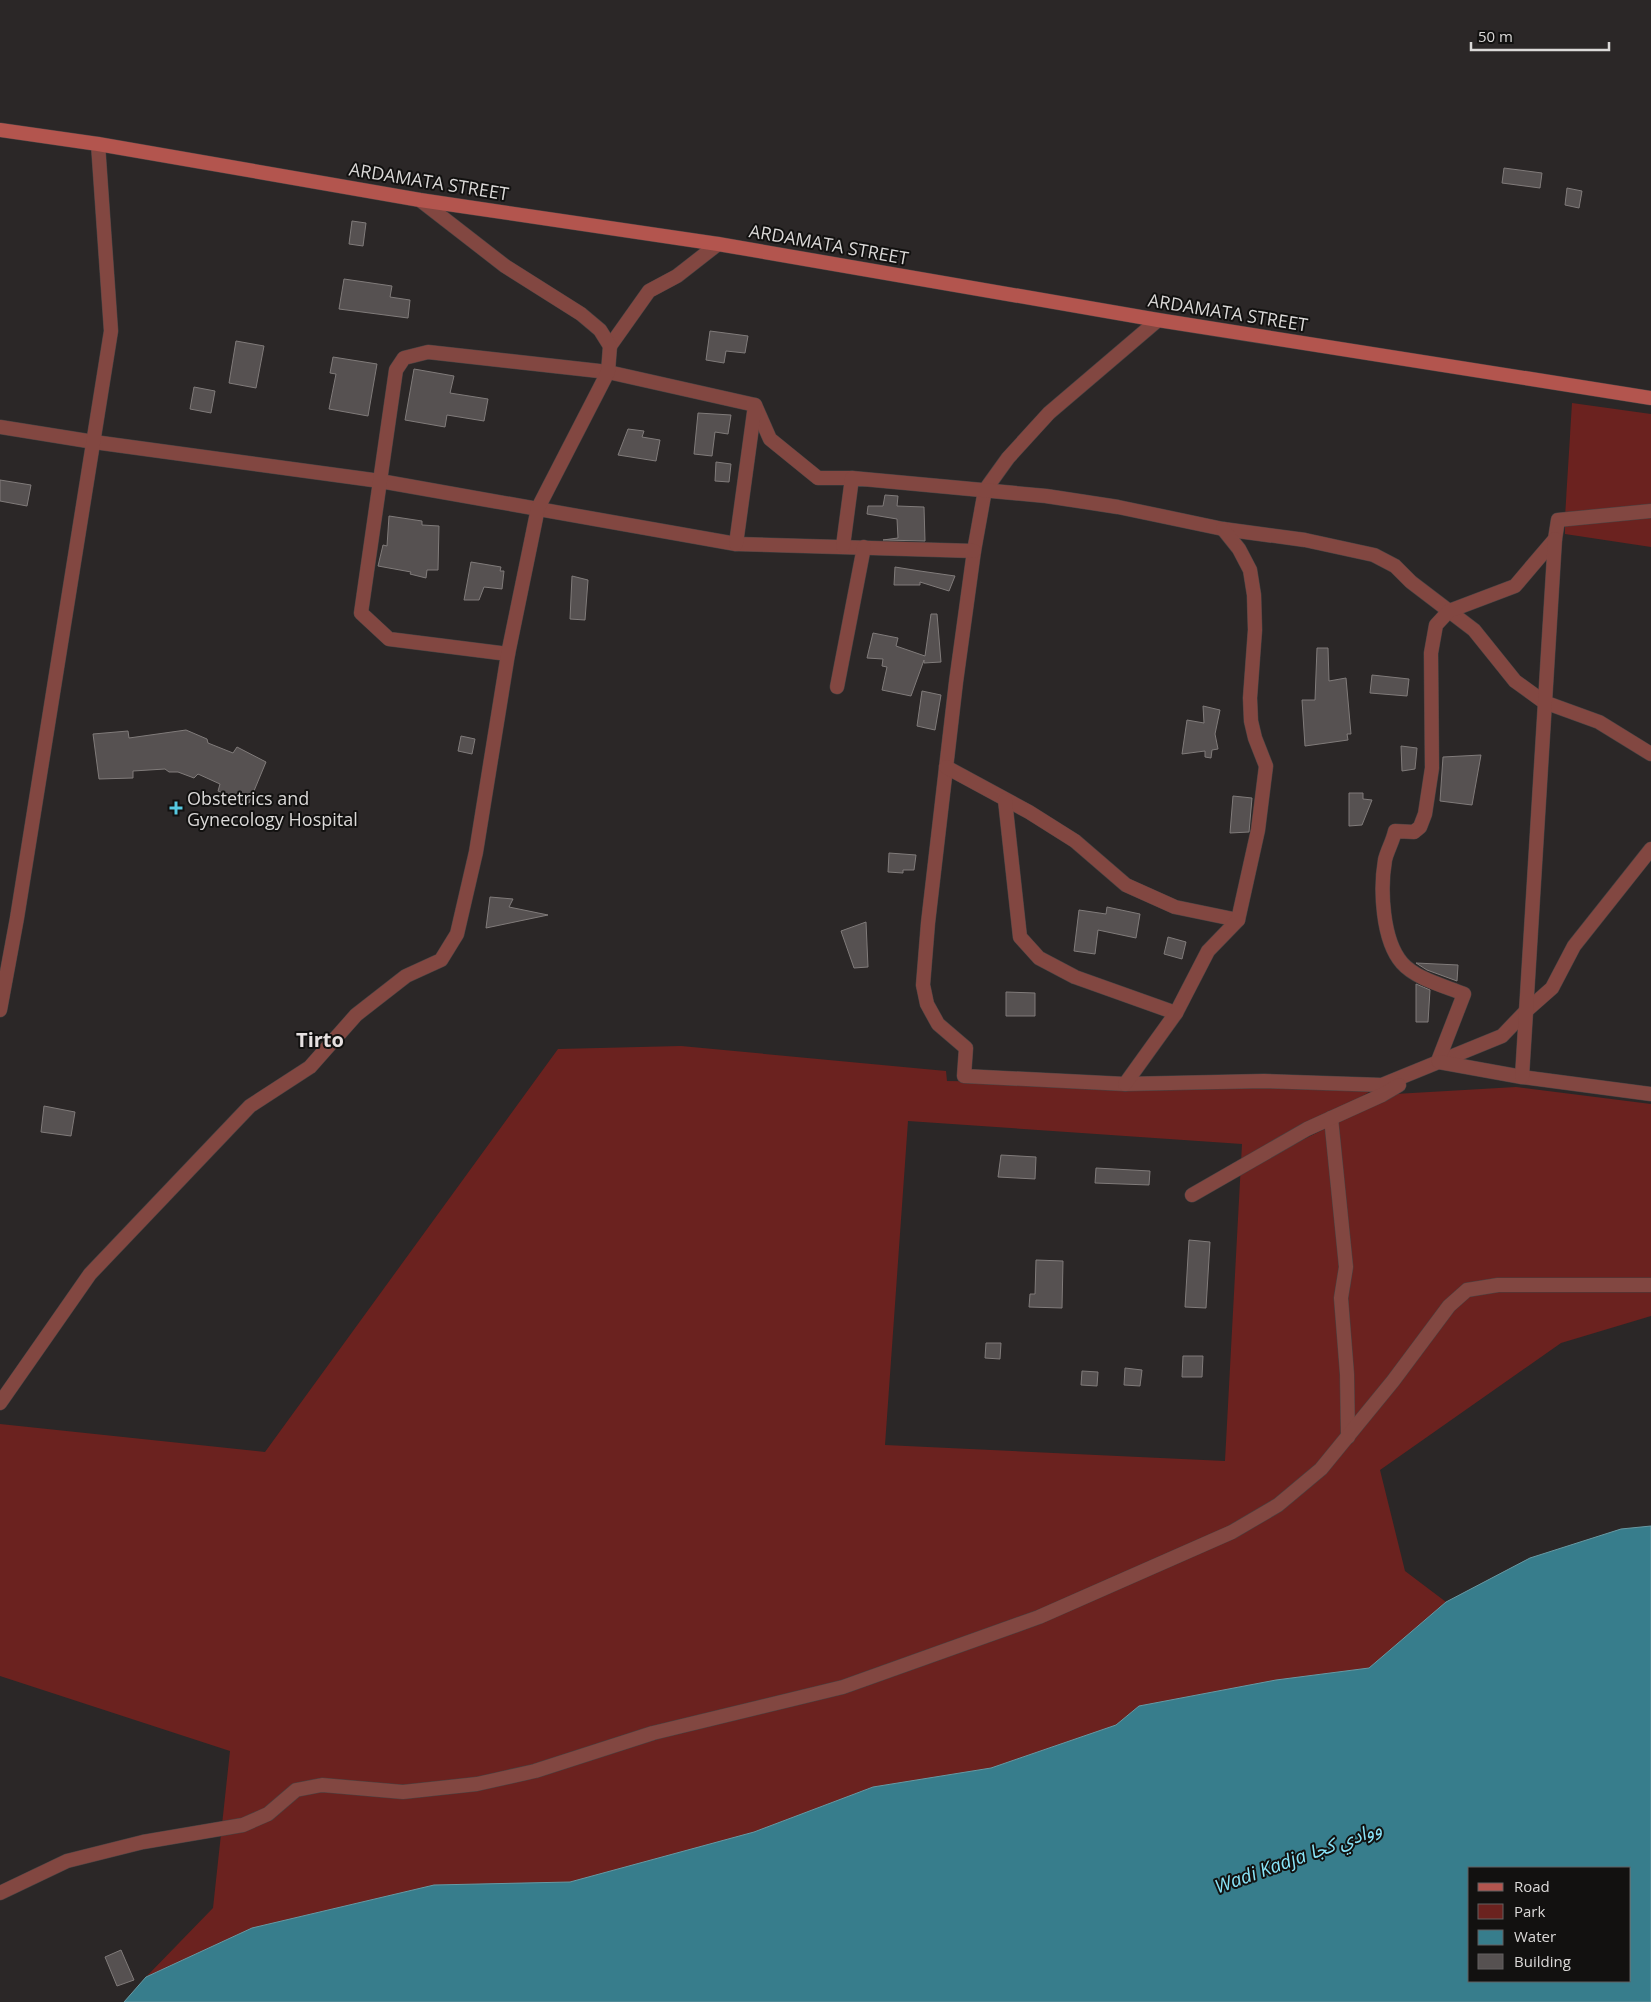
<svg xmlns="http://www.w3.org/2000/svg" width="1651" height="2002" viewBox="0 0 1651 2002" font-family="'Open Sans','Noto Sans Arabic',sans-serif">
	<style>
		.green { fill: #6b221f; fill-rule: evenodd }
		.water { fill: #377d8c; stroke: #6899a3; fill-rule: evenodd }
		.building { fill: #565151; stroke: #807b7a }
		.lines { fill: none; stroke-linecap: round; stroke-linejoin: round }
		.minor-casing { stroke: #474343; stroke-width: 15 }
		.secondary-casing { stroke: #474343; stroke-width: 15 }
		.minor { stroke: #824741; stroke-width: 14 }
		.secondary { stroke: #b3554e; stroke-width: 14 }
		.poi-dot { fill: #56c9e1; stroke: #121110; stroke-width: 2 }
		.labels { text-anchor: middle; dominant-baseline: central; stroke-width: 4; stroke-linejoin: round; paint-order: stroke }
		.street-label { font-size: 18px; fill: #dbd9d8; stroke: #121110 }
		.poi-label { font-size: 18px; fill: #dbd9d8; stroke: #121110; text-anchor: start }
		.water-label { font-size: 19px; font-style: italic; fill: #89e4f8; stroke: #121110 }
		.quarter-label { font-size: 20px; font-weight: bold; fill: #e7e1e1; stroke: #121110 }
	</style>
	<rect width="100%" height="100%" fill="#2b2727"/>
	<g class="green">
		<path d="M1572 403 1651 414V507L1565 517Z"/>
		<path d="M1651 515V547L1565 534V525Z"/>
		<path d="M681 1046 946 1071 947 1081 1377 1087 1254 1164 1395 1094 1516 1087 1651 1104V1316L1561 1343 1380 1470 1405 1571 1446 1602 1369 1668 1276 1680 1139 1706 1116 1725 991 1768 873 1787 754 1832 570 1882 434 1885 252 1928 146 1977 213 1908 230 1751 0 1676V1424L265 1452 558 1049ZM908 1121 1242 1144 1225 1461 885 1445Z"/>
	</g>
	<path class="water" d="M1651 1526V2002H124L146 1977 252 1928 434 1885 570 1882 754 1832 873 1787 991 1768 1116 1725 1139 1706 1276 1680 1369 1668 1446 1602 1530 1558 1621 1529ZM1470 1868H1630V1981H1470Z"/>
	<g class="building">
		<path d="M1504 168 1542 173 1540 188 1502 183Z"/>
		<path d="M1567 188 1582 191 1579 208 1565 205Z"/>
		<path d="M352 221 366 223 363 246 349 244Z"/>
		<path d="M344 279 392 286 390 297 410 300 408 318 339 309Z"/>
		<path d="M710 331 748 336 745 353 726 351 724 363 706 360Z"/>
		<path d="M236 341 264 346 256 388 229 383Z"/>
		<path d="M333 357 377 364 368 416 329 409 336 374 330 373Z"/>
		<path d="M414 369 454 376 450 393 488 399 484 421 447 415 445 427 405 420Z"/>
		<path d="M194 387 215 391 211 413 190 409Z"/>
		<path d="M698 413 731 415 728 434 715 432 712 456 694 454Z"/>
		<path d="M628 429 644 431 642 437 660 440 656 461 618 455Z"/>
		<path d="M716 462 731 464 729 482 715 481Z"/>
		<path d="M0 480 31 485 27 506 0 501Z"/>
		<path d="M885 495 898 496 897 506 924 507 925 541 883 540 898 538 897 519 867 514 868 506H883Z"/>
		<path d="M389 516 422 521V525L439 526 438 570H427L426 578 410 574 411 572 378 566 383 545 387 546Z"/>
		<path d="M471 562 501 567 500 571H504L502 589 484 587 479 600H464Z"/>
		<path d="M895 567 920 571 955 576 949 591 920 582V585H894Z"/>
		<path d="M572 576 588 580 585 620 570 619Z"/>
		<path d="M931 614H937L941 662 924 663V660L911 696 882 690 887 667 882 666 883 659 867 658 873 633 898 638 896 646 925 656Z"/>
		<path d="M1317 648H1328L1329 681 1346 678 1351 734H1347L1348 740 1305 746 1302 700H1315Z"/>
		<path d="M1372 675 1409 679 1407 696 1370 693Z"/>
		<path d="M922 691 941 695 935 730 917 726Z"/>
		<path d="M1203 706 1220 710 1215 734 1218 749 1212 750 1211 758 1205 757V751L1182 754 1187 720 1204 723Z"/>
		<path d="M186 730 207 739 208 743 233 753 237 747 266 762 249 803 218 791 220 784 198 774 194 778 178 772H169L165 769 133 771V778L99 779 93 734 128 731 129 738Z"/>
		<path d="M461 736 475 739 472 754 458 751Z"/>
		<path d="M1401 746 1417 748 1415 769 1402 771Z"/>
		<path d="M1481 755 1472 805 1440 801 1443 757Z"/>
		<path d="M1349 793H1363V799L1372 800 1362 825 1349 826Z"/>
		<path d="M1233 796 1252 798 1249 832 1230 833Z"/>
		<path d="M889 853 916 855 914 870H903V873L888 872Z"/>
		<path d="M490 897 513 899 509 907 548 915 486 928Z"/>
		<path d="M1107 907 1140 914 1136 938 1098 930 1095 954 1074 951 1079 910 1106 914Z"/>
		<path d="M866 922 868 967 854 968 841 931Z"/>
		<path d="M1168 937 1186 942 1182 959 1164 954Z"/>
		<path d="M1416 963 1458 965 1457 981 1427 970Z"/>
		<path d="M1416 984 1430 990 1428 1022H1416Z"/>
		<path d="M1006 992 1035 993V1016H1006Z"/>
		<path d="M44 1106 75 1112 71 1136 41 1132Z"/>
		<path d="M1001 1155 1036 1157 1035 1179 998 1177Z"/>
		<path d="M1096 1168 1150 1171 1149 1185 1095 1183Z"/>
		<path d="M1189 1240 1210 1242 1206 1308 1185 1307Z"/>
		<path d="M1036 1260 1063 1261 1062 1308 1029 1307 1030 1294H1035Z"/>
		<path d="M986 1343H1001L1000 1359 985 1358Z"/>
		<path d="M1183 1356H1203L1202 1377H1182Z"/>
		<path d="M1125 1368 1142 1370 1140 1386 1124 1385Z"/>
		<path d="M1082 1371 1098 1372 1097 1386 1081 1385Z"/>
		<path d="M121 1950 134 1980 117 1986 105 1957Z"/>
	</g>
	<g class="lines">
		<defs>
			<g id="minor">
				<path d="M1158 320 1049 413 1008 458 985 490 974 551 956 682 928 923 923 985 927 1004 938 1024 966 1048 964 1076 1125 1084 1264 1081 1382 1085 1502 1036 1526 1011 1552 988 1574 946 1651 849"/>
				<path d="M610 346 649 291 677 276 718 244"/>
				<path d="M755 405 770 439 818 478H852"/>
				<path d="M0 427 94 442 380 481 736 544 974 551"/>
				<path d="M843 546 852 478 1046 496 1118 507 1223 529 1305 540 1374 555 1395 566 1411 582 1474 630 1515 681 1544 702 1599 722 1651 754"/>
				<path d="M508 654 389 639 361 613 396 370 404 358 428 352 608 372 755 405 736 544"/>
				<path d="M837 687 864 547"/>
				<path d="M946 767 1029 812 1075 841 1126 885 1175 907 1238 920"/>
				<path d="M1005 800 1020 937 1039 958 1075 977 1176 1013"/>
				<path d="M0 1010 17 918 111 331 98 144"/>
				<path d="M1438 1061 1464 994C1445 986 1416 979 1402 963 1382 940 1380 889 1385 860 1387 851 1393 841 1395 831L1414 832 1420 827 1425 814 1432 768 1431 653 1436 625 1449 611 1515 586 1555 539 1558 520 1651 511"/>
				<path d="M1439 1062 1522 1077 1651 1094"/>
				<path d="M1522 1077 1555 539"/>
				<path d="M1125 1084 1176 1013 1208 951 1238 920 1258 830 1266 766 1255 738 1251 721 1250 698 1255 630 1254 595 1250 570 1239 549 1223 529"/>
				<path d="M1331 1118 1346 1267 1341 1298 1347 1374 1348 1437"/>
				<path d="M1192 1195 1307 1129 1382 1095 1399 1085"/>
				<path d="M0 1403 90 1274 250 1106 310 1067 356 1015 406 976 441 960 457 934 476 852 508 654 538 508 608 372 610 346 600 330 581 314 505 266 420 200"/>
				<path d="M0 1893 67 1861 143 1842 243 1825 268 1814 296 1790 322 1785 403 1792 477 1784 535 1771 653 1733 843 1687 1039 1617 1232 1532 1278 1505 1321 1469 1393 1381 1449 1306 1467 1290 1498 1285H1651"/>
			</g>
			<path id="secondary" d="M0 130 98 144 420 200 718 244 1158 320 1651 398"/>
		</defs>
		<use href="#minor" class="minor-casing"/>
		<use href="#secondary" class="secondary-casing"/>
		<use href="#minor" class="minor"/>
		<use href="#secondary" class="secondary"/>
	</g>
	<path class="poi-dot" d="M173.5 800.5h5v5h5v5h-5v5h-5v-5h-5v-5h5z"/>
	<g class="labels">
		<g class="street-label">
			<text transform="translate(429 181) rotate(9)">ARDAMATA STREET</text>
			<text transform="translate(829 244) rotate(10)">ARDAMATA STREET</text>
			<text transform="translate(1228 312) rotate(9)">ARDAMATA STREET</text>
		</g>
		<g class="poi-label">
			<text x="187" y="798">Obstetrics and<tspan x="187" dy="21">Gynecology Hospital</tspan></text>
		</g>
		<g class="water-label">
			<text transform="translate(1298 1857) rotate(-20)">Wadi Kadja ووادي كجا</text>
		</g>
		<g class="quarter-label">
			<text x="320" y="1039">Tirto</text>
		</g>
	</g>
	<rect x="1468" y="1867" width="162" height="115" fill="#121110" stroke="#626160"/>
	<rect x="1478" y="1883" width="25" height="8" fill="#b3554e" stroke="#626160"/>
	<text x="1514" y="1892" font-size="15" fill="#dbd9d8">Road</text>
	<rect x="1478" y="1904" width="25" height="15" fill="#6b221f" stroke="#626160"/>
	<text x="1514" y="1917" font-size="15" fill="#dbd9d8">Park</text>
	<rect x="1478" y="1930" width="25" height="15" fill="#377d8c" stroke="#626160"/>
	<text x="1514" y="1942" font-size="15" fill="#dbd9d8">Water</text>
	<rect x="1478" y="1954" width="25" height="15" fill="#565151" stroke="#626160"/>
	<text x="1514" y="1967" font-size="15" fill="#dbd9d8">Building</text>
	<path d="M1471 42v8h138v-8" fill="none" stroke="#dbd9d8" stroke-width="2.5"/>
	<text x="1478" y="42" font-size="15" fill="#dbd9d8" stroke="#121110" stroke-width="4" paint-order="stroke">50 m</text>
</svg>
